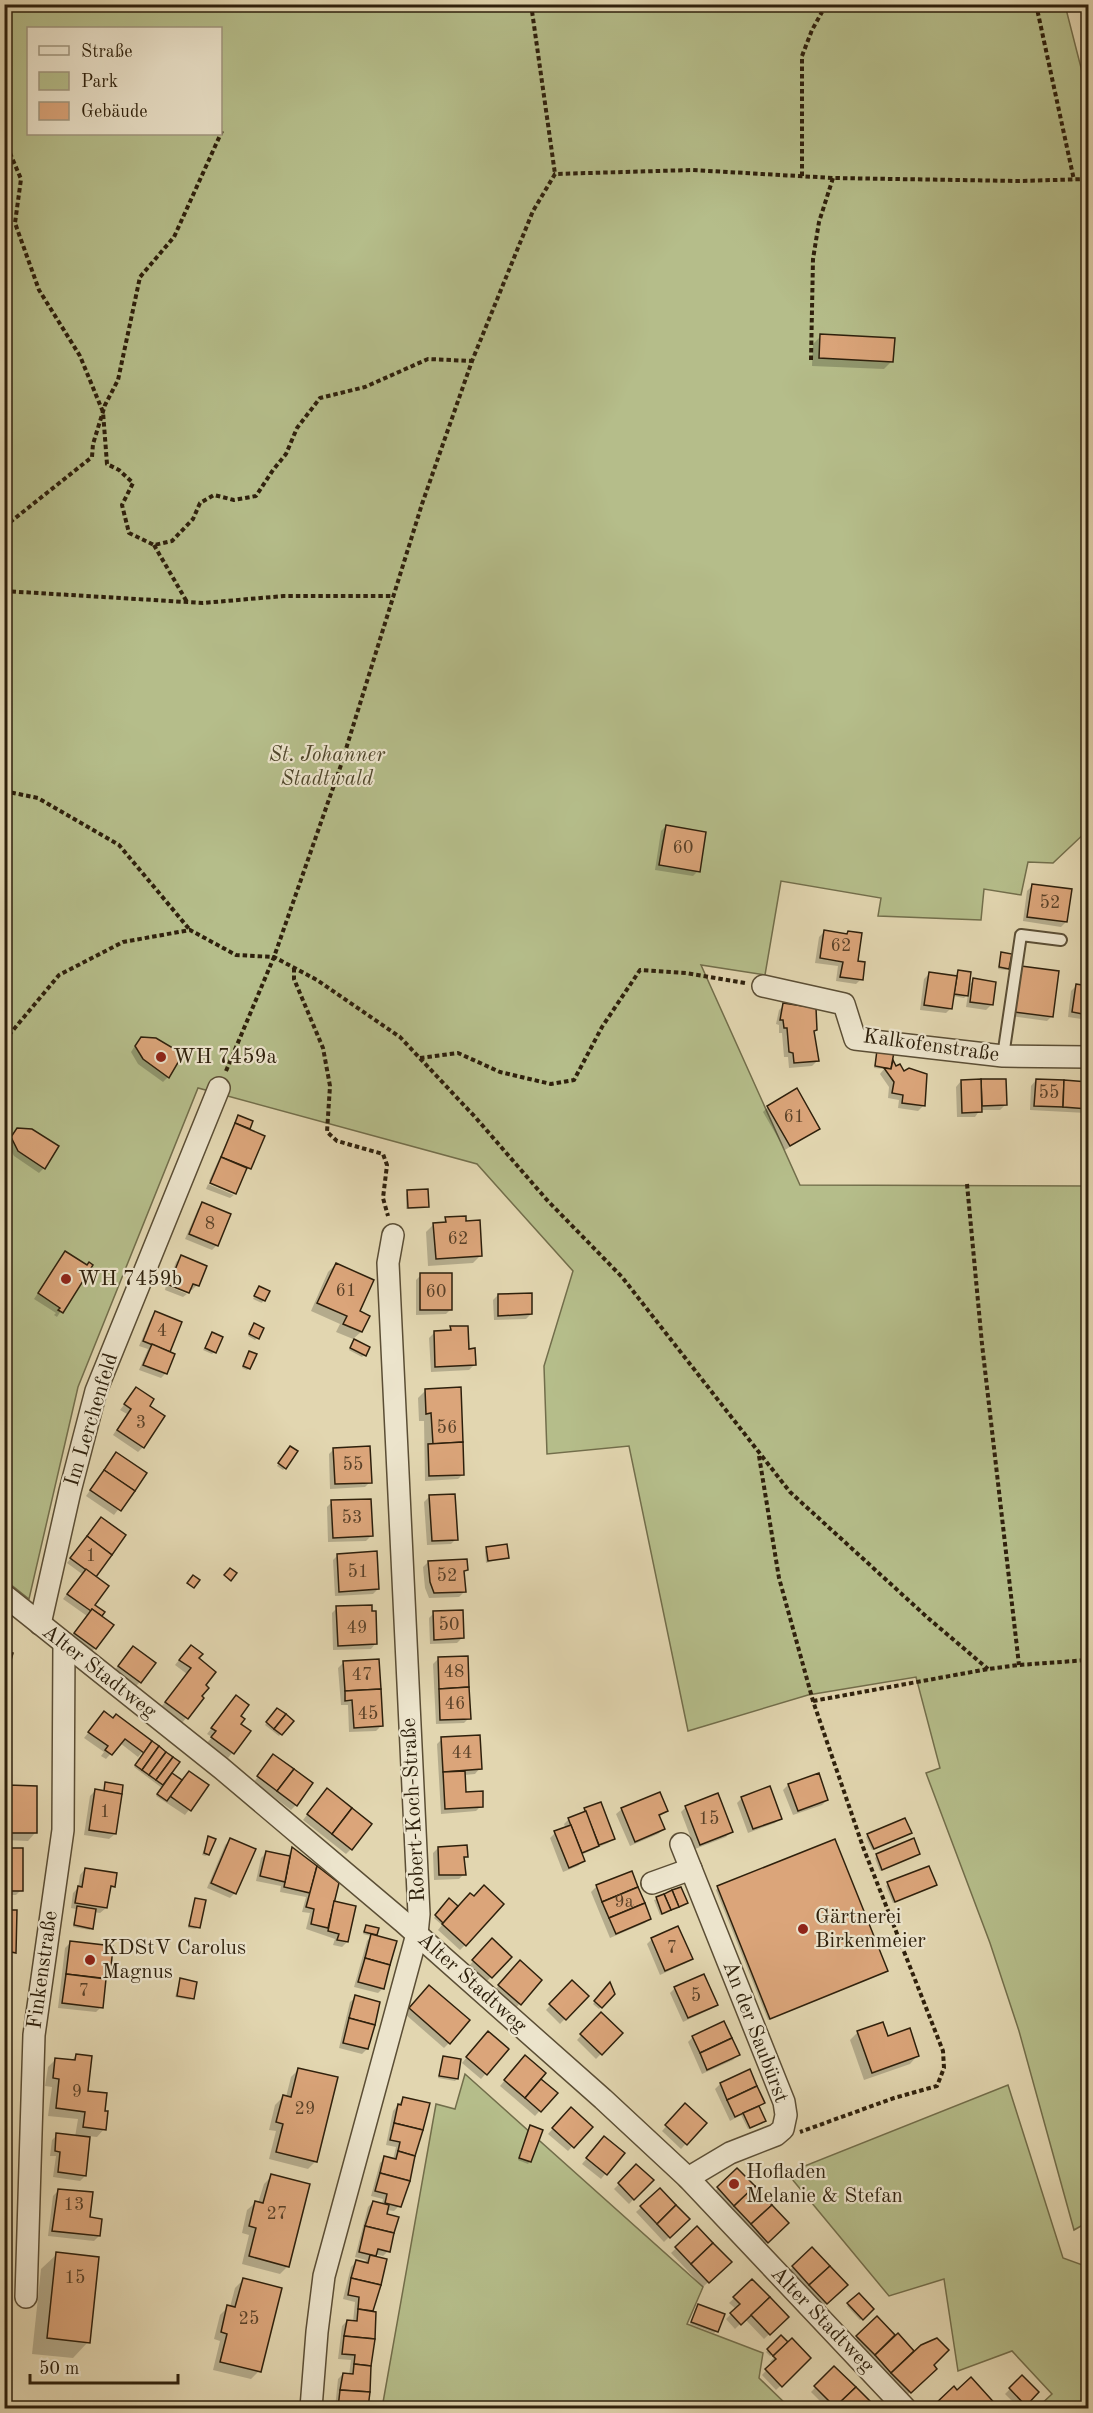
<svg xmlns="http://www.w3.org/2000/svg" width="1093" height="2413" viewBox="0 0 1093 2413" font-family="'Old Standard TT',serif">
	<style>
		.green { fill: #b5bd8a; stroke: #726e4b; stroke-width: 1.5; fill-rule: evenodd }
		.shadow { fill: #0003 }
		.building { fill: #dba57a; stroke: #2e200c; stroke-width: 1.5 }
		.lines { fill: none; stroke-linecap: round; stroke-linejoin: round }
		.service-casing { stroke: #5b4e35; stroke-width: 14 }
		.minor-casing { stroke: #5b4e35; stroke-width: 24 }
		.path { stroke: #2e200c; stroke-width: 4; stroke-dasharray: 4.5 3; stroke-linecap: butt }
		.service { stroke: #ece4cc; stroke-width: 10 }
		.minor { stroke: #ece4cc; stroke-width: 21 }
		.poi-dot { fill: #8f2418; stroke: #ece4cc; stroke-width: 2 }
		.labels { text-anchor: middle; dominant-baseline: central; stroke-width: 4.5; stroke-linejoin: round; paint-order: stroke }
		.number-label { font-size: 18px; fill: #594128 }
		.park-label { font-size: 21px; font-style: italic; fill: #50472c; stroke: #ece4cc }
		.street-label { font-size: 21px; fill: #2e200c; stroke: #ece4cc }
		.poi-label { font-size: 21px; fill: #2e200c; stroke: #ece4cc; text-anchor: start }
	</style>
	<rect width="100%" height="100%" fill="#e2d6b0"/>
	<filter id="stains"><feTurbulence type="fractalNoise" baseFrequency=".00333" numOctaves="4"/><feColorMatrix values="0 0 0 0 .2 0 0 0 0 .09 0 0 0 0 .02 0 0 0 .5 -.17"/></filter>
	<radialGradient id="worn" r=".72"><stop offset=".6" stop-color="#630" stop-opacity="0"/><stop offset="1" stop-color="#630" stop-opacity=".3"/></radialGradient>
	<g class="green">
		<path d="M4 5H1065L1088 95V830L1053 863 1028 862 1021 895 984 889 981 920 878 916 881 898 781 881 765 975 701 965 800 1185 1088 1186V2222L1074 2230 1019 2031 990 1943 926 1773 940 1768 916 1677 808 1695 688 1731 629 1446 547 1454 544 1366 573 1271 477 1164 198 1088 78 1387 29 1599 5 1580ZM28 28H220V134H28Z"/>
		<path d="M465 2074 703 2287 687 2324 763 2353 759 2378 790 2408H382L436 2104 455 2109Z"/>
		<path d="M1008 2085 1063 2258 1088 2267V2408H1037L1052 2394 1012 2351 958 2371 944 2279 889 2296 787 2173Z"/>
	</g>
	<g class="shadow">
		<path d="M821 336 892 361 884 369 812 366 813 344Z"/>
		<path d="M666 826 698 871 693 876 655 870 661 831Z"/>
		<path d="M1033 885 1066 922 1061 927 1023 921 1027 891Z"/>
		<path d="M824 932 846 935 848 932 861 979 856 984 836 981 838 966 815 963 819 937Z"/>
		<path d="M1002 954 1008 968 1006 970 998 969Z"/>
		<path d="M959 971 968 986 974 980 991 1005 986 1010 966 1007 968 994 964 998 953 996 951 1008 946 1013 920 1010 924 979 929 974 956 978Z"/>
		<path d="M1017 973 1052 1016 1047 1021 1011 1016Z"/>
		<path d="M1076 986 1088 987V1020L1068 1017 1071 991Z"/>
		<path d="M784 1005 815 1030 813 1032 817 1061 812 1066 789 1068 788 1057H784L782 1033H779V1025L776 1024 779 1010Z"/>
		<path d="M136 1044 168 1077 163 1082 138 1064 131 1052Z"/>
		<path d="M878 1052 890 1064 892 1062 923 1106 918 1111 898 1108 899 1100 888 1098 889 1087 880 1074 884 1069 874 1068Z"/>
		<path d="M1005 1080V1105L1000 1110H980L975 1117H957L956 1087 961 1081Z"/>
		<path d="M1036 1080 1088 1083V1111L1086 1113 1030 1110 1031 1086Z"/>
		<path d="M768 1107 818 1129 785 1150 763 1112Z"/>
		<path d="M237 1119 248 1128 247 1130 263 1136 249 1168 243 1173 235 1194 209 1181Z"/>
		<path d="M12 1135 44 1168 39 1173 14 1156 7 1143Z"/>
		<path d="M208 1184 234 1195 230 1198 206 1189Z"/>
		<path d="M408 1192 427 1206 425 1208 406 1209V1194Z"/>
		<path d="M203 1204 217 1245 212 1250 185 1239 198 1209Z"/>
		<path d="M446 1219 481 1255 473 1263 428 1266 426 1232 434 1224H441Z"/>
		<path d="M65 1252 87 1266H91L57 1317 54 1315 56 1313 34 1299Z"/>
		<path d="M181 1257 197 1285 192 1290 188 1291 168 1283 176 1262Z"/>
		<path d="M336 1264 358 1312 361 1332 353 1339 336 1332 340 1324 311 1311 328 1272Z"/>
		<path d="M421 1275 451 1309 446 1314 416 1315V1280Z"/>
		<path d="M166 1285 187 1294 183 1297 165 1290Z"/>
		<path d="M259 1288 268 1291 262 1303 253 1299Z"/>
		<path d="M498 1295 531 1314 526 1319 494 1320 493 1300Z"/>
		<path d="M156 1313 168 1352 166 1373 161 1378 139 1370 148 1349 139 1346 151 1318Z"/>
		<path d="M253 1327 257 1338 255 1340 248 1336Z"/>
		<path d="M451 1328 474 1365 469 1370 431 1372 429 1338 434 1333 447 1332Z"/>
		<path d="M212 1334 214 1352 212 1354 203 1350Z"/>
		<path d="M354 1341 364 1355 362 1357 349 1350Z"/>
		<path d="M248 1355 249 1368 247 1370 242 1368Z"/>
		<path d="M136 1389 147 1407 143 1447 138 1452 113 1435 127 1414 120 1410Z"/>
		<path d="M426 1390 463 1474 458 1479 425 1481 424 1421H419L418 1398Z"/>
		<path d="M334 1449 370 1482 365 1487 330 1489 329 1454Z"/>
		<path d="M288 1450 285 1468 283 1470 277 1466Z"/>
		<path d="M116 1454 145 1474 114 1515 86 1496Z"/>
		<path d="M430 1496 456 1539 451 1544 427 1545 424 1502Z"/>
		<path d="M332 1502 371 1536 366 1541 328 1542 327 1507Z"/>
		<path d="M101 1519 93 1605 102 1612 99 1616 95 1648 90 1653 70 1638 87 1616 63 1599 82 1574 67 1563Z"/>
		<path d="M487 1549 508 1557 486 1563 485 1551Z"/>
		<path d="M338 1555 378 1589 373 1594 335 1596 333 1560Z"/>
		<path d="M428 1562 466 1570 463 1573 464 1592 459 1597 429 1598 425 1588 423 1567Z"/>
		<path d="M337 1608 376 1643 371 1649 333 1650 332 1613Z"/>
		<path d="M434 1613 462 1638 457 1643 430 1644 429 1618Z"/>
		<path d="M186 1651 197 1659 204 1686 200 1697 202 1698 182 1723 161 1707 187 1674 175 1665Z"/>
		<path d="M128 1653 140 1682 135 1687 114 1671Z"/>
		<path d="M438 1659 469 1718 464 1723 436 1724 433 1664Z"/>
		<path d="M343 1663 381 1726 376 1731 349 1732 348 1705H341L338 1668Z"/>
		<path d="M236 1697 239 1725 249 1732 228 1758 207 1743 212 1737 207 1734Z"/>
		<path d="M275 1712 292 1721 279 1736 265 1725Z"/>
		<path d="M104 1713 113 1720 116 1716 150 1741 148 1748 152 1743 178 1762 170 1773 182 1781 189 1773 207 1786 185 1815 156 1796 162 1788 134 1767 146 1751 145 1749 138 1757 120 1743 106 1759 101 1756 104 1752 84 1738Z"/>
		<path d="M442 1739 480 1768 475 1774 464 1775V1793L481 1806 476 1811 441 1814 437 1744Z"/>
		<path d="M269 1761 296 1805 291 1810 254 1782Z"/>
		<path d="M818 1775 827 1800 822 1805 793 1815 783 1790 788 1785Z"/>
		<path d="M8 1787 35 1833 28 1841 4 1840V1790Z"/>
		<path d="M95 1791 115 1834 109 1839 84 1835 90 1796Z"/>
		<path d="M660 1794 667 1811 659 1817 664 1829 658 1834 630 1846 616 1814 622 1809Z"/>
		<path d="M322 1795 351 1849 346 1854 303 1820Z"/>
		<path d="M742 1798 780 1818 775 1823 748 1833 737 1803Z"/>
		<path d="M686 1807 731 1831 726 1837 695 1849 681 1812Z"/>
		<path d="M569 1819 613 1838 608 1843 581 1855 583 1861 578 1866 563 1872 550 1838 555 1833 566 1829 564 1824Z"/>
		<path d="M910 1833 872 1850 866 1837 868 1835Z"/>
		<path d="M208 1837V1854L206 1856 202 1855Z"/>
		<path d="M230 1840 235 1893 230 1898 207 1888 225 1845Z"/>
		<path d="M438 1848 466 1857 463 1860 464 1874 459 1879 434 1880 433 1853Z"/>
		<path d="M292 1849 333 1902 347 1942 342 1947 333 1945 335 1939 306 1929 310 1913 302 1912 306 1897 280 1892 281 1886 256 1881 261 1858 266 1853 287 1857Z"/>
		<path d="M4 1850 21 1890 16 1895H4Z"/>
		<path d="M919 1853 880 1871 875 1858 877 1856Z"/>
		<path d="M85 1869 113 1886 108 1891 106 1908 100 1913 94 1912 90 1930 73 1927 76 1909 71 1908 73 1893 78 1888 80 1875Z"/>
		<path d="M631 1873 650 1918 645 1923 610 1938 591 1892 596 1887Z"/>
		<path d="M888 1884 933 1886 893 1903 886 1886Z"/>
		<path d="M718 1888 886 1971 768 2020 716 1890Z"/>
		<path d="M680 1889 686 1903 660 1915 654 1900Z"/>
		<path d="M196 1900 198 1927 196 1929 188 1928Z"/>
		<path d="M449 1900 458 1908 465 1945 460 1950 438 1930 442 1925 434 1918Z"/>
		<path d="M367 1927 376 1935 374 1936 383 1988 378 1993 354 1987 367 1941 371 1936 363 1934Z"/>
		<path d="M652 1939 691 1958 686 1963 660 1975 647 1944Z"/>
		<path d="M492 1940 491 1977 486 1982 469 1966Z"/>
		<path d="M70 1943 108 1978 104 1982 101 2007 96 2012 58 2008 65 1948Z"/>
		<path d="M515 1967 540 1980 515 2009 494 1991Z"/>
		<path d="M180 1980 192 1998 190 2000 175 1997Z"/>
		<path d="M572 1982 586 1996 560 2024 546 2010Z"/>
		<path d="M610 1985 614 1994 599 2009 593 2004Z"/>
		<path d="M675 1988 716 2004 711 2009 683 2022 670 1993Z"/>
		<path d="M424 1992 449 2043 444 2048 405 2014Z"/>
		<path d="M356 1997 367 2049 362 2054 339 2048 350 2002Z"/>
		<path d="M601 2014 621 2033 596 2059 577 2040Z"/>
		<path d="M858 2032 887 2038 917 2056 910 2064 864 2080 850 2040Z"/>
		<path d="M693 2037 738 2055 733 2060 702 2074 688 2042Z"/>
		<path d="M483 2038 507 2050 481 2079 462 2063Z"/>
		<path d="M76 2056 86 2092 104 2129 97 2137 88 2136 85 2176 80 2181 53 2177 56 2156H50L52 2140 57 2135 75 2137 78 2119 48 2116 52 2087 45 2086 48 2067 56 2059 71 2061Z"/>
		<path d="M444 2057 457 2079 455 2081 438 2078Z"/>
		<path d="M520 2062 556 2093 535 2116 500 2086Z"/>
		<path d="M299 2069 316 2161 308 2169 269 2159 276 2131 269 2130 275 2105 283 2097H286L291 2077Z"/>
		<path d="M749 2071 763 2103 759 2107 762 2123 748 2129 741 2115 730 2121 715 2089 720 2084Z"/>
		<path d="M403 2099 399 2206 394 2211 387 2210 388 2251 383 2256 375 2254 374 2258 385 2260 371 2312 375 2322 367 2408H335L338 2379 343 2374 349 2375 351 2360 338 2359 342 2326 347 2321 353 2322 355 2302 343 2299 351 2267 356 2262 365 2264 366 2260 355 2257 368 2207 373 2202 382 2204 383 2199 371 2196 380 2163 385 2158 393 2160 396 2147 386 2145 393 2111Z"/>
		<path d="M685 2105 705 2123 681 2149 662 2131Z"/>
		<path d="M571 2109 590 2127 568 2151 548 2134Z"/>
		<path d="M529 2129 530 2161 528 2164 518 2160Z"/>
		<path d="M600 2143 623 2153 601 2179 582 2164Z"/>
		<path d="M637 2166 652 2180 629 2204 614 2189Z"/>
		<path d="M737 2170 787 2223 762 2247 713 2193Z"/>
		<path d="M272 2176 288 2266 280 2274 242 2264 249 2235 242 2233 247 2210 255 2203H258L264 2184Z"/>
		<path d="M660 2190 687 2219 664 2242 636 2212Z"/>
		<path d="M58 2191 88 2218 99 2236 94 2241 48 2236 53 2196Z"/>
		<path d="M697 2228 729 2262 703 2287 671 2253Z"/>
		<path d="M812 2249 846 2285 821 2308 788 2272Z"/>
		<path d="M57 2254 88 2342 73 2358 32 2354 41 2269Z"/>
		<path d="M243 2280 259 2371 251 2379 213 2370 220 2341 214 2339 220 2315 228 2307H230L235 2288Z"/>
		<path d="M752 2281 787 2317 764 2339 745 2319 735 2329 726 2319 736 2309 729 2303Z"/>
		<path d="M859 2295 872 2309 860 2320 847 2306Z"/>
		<path d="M698 2305 717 2331 714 2333 690 2324Z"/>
		<path d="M877 2318 935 2368 905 2397 853 2342Z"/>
		<path d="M781 2337 809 2358 776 2390 762 2375 772 2364 770 2362 778 2353 776 2351 770 2356 766 2352Z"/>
		<path d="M834 2368 875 2408H827L811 2392Z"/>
		<path d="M1022 2377 1037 2392 1019 2408 1005 2394Z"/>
		<path d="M971 2380 997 2408H932L954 2388 957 2392Z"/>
		<path d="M243 2405 256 2408H240Z"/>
	</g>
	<g class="building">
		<path d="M820 334 895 338 893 362 819 358Z"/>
		<path d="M666 825 706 832 700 872 659 865Z"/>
		<path d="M1032 884 1072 889 1067 922 1027 917Z"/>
		<path d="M824 930 847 934 848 931 862 933 858 961 865 962 863 980 840 977 843 962 820 958Z"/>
		<path d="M1001 952 1012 954 1009 969 999 967Z"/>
		<path d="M1021 966 1059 971 1053 1017 1015 1012Z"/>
		<path d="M958 970 971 972 968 996 954 994Z"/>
		<path d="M929 972 957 976 952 1009 924 1005Z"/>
		<path d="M973 978 996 982 993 1005 970 1002Z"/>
		<path d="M1076 984 1088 986V1015L1072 1012Z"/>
		<path d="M783 1003 816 1008 817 1030 814 1031 819 1061 794 1063 793 1053 789 1052 787 1028H784L783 1020H780Z"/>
		<path d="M141 1037 156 1038 183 1054 169 1078 143 1059 135 1046Z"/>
		<path d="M877 1050 894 1052 891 1069 875 1066Z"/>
		<path d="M893 1060 896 1066 900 1064 904 1071 909 1068 927 1074 925 1106 902 1103 903 1095 892 1093 894 1082 884 1068 891 1069Z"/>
		<path d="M981 1079H1006L1007 1105 982 1106Z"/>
		<path d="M981 1079 982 1112 962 1113 961 1080Z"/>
		<path d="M1036 1079 1064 1080 1063 1107 1034 1106Z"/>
		<path d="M1064 1080 1088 1082V1109L1063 1107Z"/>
		<path d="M797 1088 820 1129 790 1146 767 1106Z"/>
		<path d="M238 1115 253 1121 250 1129 235 1123Z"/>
		<path d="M235 1123 265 1136 251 1169 221 1157Z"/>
		<path d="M17 1128 32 1129 59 1146 45 1169 18 1151 11 1137Z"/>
		<path d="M221 1157 247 1168 236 1194 210 1183Z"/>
		<path d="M428 1189 429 1207 408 1208 407 1190Z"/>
		<path d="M202 1202 231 1214 218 1246 189 1234Z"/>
		<path d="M466 1216V1221L480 1220 482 1256 436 1259 433 1223 446 1222 445 1217Z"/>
		<path d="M65 1251 87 1265 89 1262 93 1265 63 1313 58 1310 60 1308 38 1293Z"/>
		<path d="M181 1255 207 1266 199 1286 193 1284 189 1293 169 1285Z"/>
		<path d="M336 1263 374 1280 360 1311 370 1316 362 1332 343 1324 347 1316 317 1303Z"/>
		<rect x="420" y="1273" width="32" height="37"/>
		<path d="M259 1286 270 1291 265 1301 254 1296Z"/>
		<path d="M532 1293V1314L498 1316V1294Z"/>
		<path d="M155 1311 182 1322 170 1352 143 1341Z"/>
		<path d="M254 1323 264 1328 259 1339 249 1334Z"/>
		<path d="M450 1326H468L469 1349 475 1348 476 1365 435 1367 434 1331 451 1330Z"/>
		<path d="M212 1332 223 1337 216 1353 205 1348Z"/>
		<path d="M354 1339 370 1347 366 1356 350 1348Z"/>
		<path d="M152 1344 175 1354 167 1374 143 1365Z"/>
		<path d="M249 1351 257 1354 250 1369 243 1366Z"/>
		<path d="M136 1387 154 1399 150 1406 165 1416 144 1448 117 1430 131 1409 124 1404Z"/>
		<path d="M461 1387 463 1442 433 1444 431 1413 426 1414 425 1389Z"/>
		<path d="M463 1442 464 1475 429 1476 428 1444Z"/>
		<path d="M290 1446 298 1451 286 1469 278 1463Z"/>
		<path d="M370 1446 372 1483 335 1484 333 1448Z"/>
		<path d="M116 1452 147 1473 135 1491 104 1470Z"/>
		<path d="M104 1470 135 1491 121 1511 90 1490Z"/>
		<path d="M455 1494 458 1540 432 1541 429 1495Z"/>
		<path d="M371 1499 373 1536 333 1538 331 1500Z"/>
		<path d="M101 1517 126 1535 112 1555 87 1536Z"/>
		<path d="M87 1536 112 1555 96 1577 70 1558Z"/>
		<path d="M507 1544 509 1558 488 1561 486 1547Z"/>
		<path d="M377 1551 379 1589 339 1592 337 1554Z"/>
		<path d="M467 1559 468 1570 464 1571 466 1592 434 1593 430 1582 428 1561Z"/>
		<path d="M230 1568 237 1573 231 1581 224 1575Z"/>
		<path d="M86 1569 109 1586 95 1605 105 1612 102 1616 92 1609 91 1611 67 1594Z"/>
		<path d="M193 1575 200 1580 194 1588 187 1583Z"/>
		<path d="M372 1605V1611H376L377 1644 338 1646 336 1606Z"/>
		<path d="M92 1609 114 1625 96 1649 74 1633Z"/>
		<path d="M463 1610 464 1638 434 1640 433 1611Z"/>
		<path d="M191 1645 203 1654 199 1658 216 1672 206 1685 209 1688 202 1696 204 1698 188 1719 165 1702 191 1668 179 1660Z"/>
		<path d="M133 1646 156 1663 141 1683 118 1666Z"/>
		<path d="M4 1651 13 1653 4 1686Z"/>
		<path d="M468 1656 469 1687 439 1689 438 1657Z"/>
		<path d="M379 1659 381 1689 345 1691 343 1661Z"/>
		<path d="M469 1687 471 1719 440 1720 439 1689Z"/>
		<path d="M381 1689 383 1726 354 1728 352 1700 345 1701V1691Z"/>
		<path d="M236 1695 249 1705 241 1716 245 1719 241 1724 251 1731 234 1754 211 1737 216 1731 211 1728Z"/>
		<path d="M277 1708 286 1714 274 1729 266 1722Z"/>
		<path d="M104 1711 113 1718 116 1714 152 1741 144 1753 125 1739 112 1755 105 1750 108 1746 88 1732Z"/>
		<path d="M286 1714 294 1721 282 1735 274 1729Z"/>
		<path d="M480 1735 482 1769 443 1772 441 1737Z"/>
		<path d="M152 1741 159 1746 142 1770 135 1765Z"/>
		<path d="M159 1746 166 1752 149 1775 142 1770Z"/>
		<path d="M166 1752 173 1757 156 1780 149 1775Z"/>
		<path d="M273 1754 294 1769 277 1791 257 1776Z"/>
		<path d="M173 1757 180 1762 163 1785 156 1780Z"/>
		<path d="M294 1769 313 1783 297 1806 277 1791Z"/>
		<path d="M189 1771 209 1785 191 1811 170 1796Z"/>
		<path d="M465 1771 466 1792 483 1791V1807L445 1809 443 1772Z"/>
		<path d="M172 1773 182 1780 167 1801 157 1794Z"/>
		<path d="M819 1773 828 1800 798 1811 788 1784Z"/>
		<path d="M105 1782 123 1785 122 1794 104 1791Z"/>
		<path d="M8 1785 37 1786V1833H4Z"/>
		<path d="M770 1786 782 1819 753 1829 741 1797Z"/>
		<path d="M327 1788 352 1808 332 1834 307 1814Z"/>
		<path d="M95 1789 122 1794 116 1834 89 1830Z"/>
		<path d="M660 1792 668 1811 659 1815 665 1829 635 1842 621 1808Z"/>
		<path d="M718 1793 733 1832 700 1845 685 1806Z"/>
		<path d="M601 1802 615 1839 599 1845 584 1808Z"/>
		<path d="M352 1808 372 1824 352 1850 332 1834Z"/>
		<path d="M586 1811 599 1846 582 1853 568 1818Z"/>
		<path d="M905 1818 912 1833 874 1849 867 1834Z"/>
		<path d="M571 1825 585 1861 569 1868 554 1831Z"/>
		<path d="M208 1836 216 1839 209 1855 204 1853Z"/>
		<path d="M230 1838 256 1849 236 1894 211 1883Z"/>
		<path d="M914 1838 920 1854 882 1870 876 1854Z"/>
		<path d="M835 1839 888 1971 770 2019 717 1886Z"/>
		<path d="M467 1845 468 1857H464L466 1875H439L438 1847Z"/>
		<path d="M292 1847 317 1866 310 1893 284 1887Z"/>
		<rect x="4" y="1848" width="19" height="43"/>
		<path d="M266 1851 290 1856 285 1882 260 1876Z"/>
		<path d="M317 1866 339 1883 328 1928 311 1924 314 1909 306 1907Z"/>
		<path d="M929 1866 937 1885 895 1902 887 1882Z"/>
		<path d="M85 1868 117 1873 115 1887 111 1886 107 1908 75 1903 78 1886 82 1887Z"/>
		<path d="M632 1871 638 1887 602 1902 596 1885Z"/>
		<path d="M484 1885 504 1904 466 1946 442 1924 470 1893 474 1896Z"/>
		<path d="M638 1887 645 1903 609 1918 602 1902Z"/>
		<path d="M681 1887 688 1903 679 1907 672 1890Z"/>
		<path d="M672 1890 679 1907 671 1910 664 1894Z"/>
		<path d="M664 1894 671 1910 662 1914 656 1897Z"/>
		<path d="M195 1898 206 1900 200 1928 189 1926Z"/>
		<path d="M449 1898 458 1906 443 1923 435 1915Z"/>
		<path d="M334 1901 356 1906 348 1942 337 1940 339 1934 328 1931Z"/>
		<path d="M645 1903 651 1919 616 1934 609 1918Z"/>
		<path d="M77 1906 96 1909 93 1929 74 1925Z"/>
		<path d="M4 1910H17L16 1953 11 1952V1971H4Z"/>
		<path d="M366 1925 379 1928 377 1935 364 1932Z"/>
		<path d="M678 1926 693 1959 665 1971 651 1938Z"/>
		<path d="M371 1934 397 1941 390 1965 365 1958Z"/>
		<path d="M492 1938 512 1957 492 1978 472 1960Z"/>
		<path d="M70 1941 113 1946 110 1979 66 1974Z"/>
		<path d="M365 1958 390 1965 384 1989 358 1982Z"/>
		<path d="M520 1960 542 1980 521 2005 498 1985Z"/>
		<path d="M66 1974 106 1979 103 2008 62 2003Z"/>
		<path d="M704 1974 718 2005 688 2018 674 1987Z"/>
		<path d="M180 1978 197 1982 194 1999 177 1996Z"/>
		<path d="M572 1980 589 1996 566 2020 549 2004Z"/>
		<path d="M610 1982 615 1994 602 2008 594 2001Z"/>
		<path d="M429 1985 470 2020 450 2044 409 2008Z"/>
		<path d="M355 1995 380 2002 375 2025 349 2018Z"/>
		<path d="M601 2012 623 2033 602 2055 580 2034Z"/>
		<path d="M349 2018 375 2025 368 2049 343 2043Z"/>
		<path d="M724 2021 732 2038 700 2053 692 2036Z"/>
		<path d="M883 2022 888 2036 910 2028 919 2056 872 2073 857 2031Z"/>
		<path d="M488 2031 509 2049 487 2075 466 2057Z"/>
		<path d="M732 2038 740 2055 707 2070 700 2053Z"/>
		<path d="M76 2054 92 2056 88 2091 107 2093 105 2111H108L106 2130 83 2127 85 2112 56 2108 59 2079 53 2078 55 2058 75 2060Z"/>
		<path d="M525 2055 546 2073 525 2098 504 2080Z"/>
		<path d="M443 2056 461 2059 458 2079 439 2076Z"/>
		<path d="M298 2068 338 2077 317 2162 276 2152 283 2124 276 2122 283 2095 291 2097Z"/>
		<path d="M750 2069 757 2086 727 2100 720 2083Z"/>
		<path d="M541 2079 558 2093 541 2112 525 2098Z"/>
		<path d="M757 2086 765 2103 735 2117 727 2100Z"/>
		<path d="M403 2097 430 2103 423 2130 394 2123 398 2104 401 2105Z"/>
		<path d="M685 2103 707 2123 687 2145 665 2125Z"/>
		<path d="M759 2106 766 2121 750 2128 743 2113Z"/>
		<path d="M571 2107 593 2127 574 2148 552 2128Z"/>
		<path d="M394 2123 423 2130 415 2156 398 2151 400 2142 390 2140Z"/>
		<path d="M530 2125 543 2130 531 2162 519 2158Z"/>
		<path d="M56 2133 90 2137 86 2176 58 2172 60 2152 55 2151Z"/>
		<path d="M604 2136 625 2153 607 2175 586 2158Z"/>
		<path d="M398 2151 415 2156 410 2181 380 2173 384 2156 396 2159Z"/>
		<path d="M636 2164 654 2180 634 2200 618 2183Z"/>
		<path d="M737 2168 755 2186 734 2206 717 2187Z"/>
		<path d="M380 2173 410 2181 401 2207 385 2203 387 2194 375 2191Z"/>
		<path d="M271 2174 310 2184 289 2267 249 2256 256 2228 249 2226 255 2201 263 2203Z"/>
		<path d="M755 2186 772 2205 751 2224 734 2206Z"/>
		<path d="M660 2188 676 2205 657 2224 640 2206Z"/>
		<path d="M58 2189 93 2192 90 2217 102 2219 100 2236 52 2231Z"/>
		<path d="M373 2201 389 2205 387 2214 399 2217 394 2233 365 2226Z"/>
		<path d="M676 2205 690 2219 670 2238 657 2224Z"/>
		<path d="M772 2205 789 2223 768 2243 751 2224Z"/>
		<path d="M365 2226 394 2233 390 2252 378 2249 376 2256 359 2252Z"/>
		<path d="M697 2226 713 2243 691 2264 675 2247Z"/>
		<path d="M713 2243 732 2262 709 2283 691 2264Z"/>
		<path d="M812 2247 830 2266 809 2285 792 2266Z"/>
		<path d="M56 2252 99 2257 90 2343 47 2338Z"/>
		<path d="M370 2255 387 2259 381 2285 351 2278 356 2260 368 2263Z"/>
		<path d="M830 2266 848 2285 827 2304 809 2285Z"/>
		<path d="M243 2278 282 2288 261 2372 220 2362 227 2334 221 2332 227 2305 235 2307Z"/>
		<path d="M351 2278 381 2285 373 2311 358 2309 359 2297 348 2295Z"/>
		<path d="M752 2279 770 2297 741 2325 730 2313 740 2304 733 2297Z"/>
		<path d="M859 2293 874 2309 863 2320 847 2303Z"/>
		<path d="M770 2297 789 2317 770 2335 751 2315Z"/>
		<path d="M698 2304 725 2314 718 2332 691 2322Z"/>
		<path d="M358 2309 376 2312 375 2339 344 2336 347 2320 357 2321Z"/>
		<path d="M877 2316 895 2335 875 2355 856 2336Z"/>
		<path d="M898 2333 914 2351 891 2373 875 2355Z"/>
		<path d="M781 2335 788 2342 773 2356 767 2349Z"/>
		<path d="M344 2336 375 2339 371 2366 354 2364 355 2355 342 2354Z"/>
		<path d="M792 2338 811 2358 782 2387 765 2369 776 2359 773 2356Z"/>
		<path d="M937 2338 949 2350 934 2365 937 2369 911 2393 891 2373 921 2345Z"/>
		<path d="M354 2364 371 2366 370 2392 340 2390 343 2373 353 2374Z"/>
		<path d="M834 2366 856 2387 835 2407 814 2386Z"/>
		<path d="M1022 2375 1039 2392 1026 2406 1009 2388Z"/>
		<path d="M971 2377 999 2408H935L933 2406 954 2386 957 2390Z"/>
		<path d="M856 2387 871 2402 865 2408H837L835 2407Z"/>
		<path d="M340 2390 370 2392 368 2408H338Z"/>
		<path d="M46 2402 49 2408H30Z"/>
	</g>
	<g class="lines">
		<defs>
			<path id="service" d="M1003 1056 1021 935 1061 940"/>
			<g id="minor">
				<path d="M763 986 844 1004 855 1039 1003 1056 1088 1057"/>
				<path d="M4 1595 221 1768 402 1921 603 2099 688 2178 905 2408"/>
				<path d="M40 1624 70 1491 96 1391 219 1088"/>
				<path d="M681 1844 784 2102 786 2115 783 2129 776 2135 730 2153 688 2178"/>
				<path d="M652 1883 691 1869"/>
				<path d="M26 2297 34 2035 63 1830 64 1643"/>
				<path d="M311 2408 317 2332 324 2276 417 1934 419 1914 388 1263 393 1235"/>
			</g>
		</defs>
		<use href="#service" class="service-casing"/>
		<use href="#minor" class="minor-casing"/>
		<g class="path">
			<path d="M531 4 555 174"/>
			<path d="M1036 4 1074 180"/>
			<path d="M4 139 21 179 15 223 39 290 80 356 103 412 107 464 119 470 133 483 122 505 129 533 154 545 172 541 193 519 200 503 214 495 234 500 256 496 273 470 286 454 297 428 320 398 365 387 428 359 472 361"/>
			<path d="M802 176V56L812 30 822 12"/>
			<path d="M811 360 813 259 819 222 833 178"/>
			<path d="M4 527 92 457 93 444 105 405 118 380 140 277 174 237 222 131"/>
			<path d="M154 545 187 602"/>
			<path d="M4 591 203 603 284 596H395"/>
			<path d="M4 791 38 798 119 845 190 930"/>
			<path d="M294 968V979L323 1048 330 1086 327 1132 337 1141 383 1154 387 1165 383 1198 388 1216"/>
			<path d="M4 1041 59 975 123 942 190 930 236 955 274 957 317 980 400 1037 476 1118 547 1200 622 1277 790 1492 928 1618 988 1669"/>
			<path d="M420 1058 458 1053 500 1072 551 1084 574 1080 602 1027 640 970 686 973 745 983"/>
			<path d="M226 1071 274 957 341 765 422 504 472 361 533 211 555 174 692 170 833 178 1019 181 1088 179"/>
			<path d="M967 1184 982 1344 1019 1665"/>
			<path d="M759 1456 779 1578 813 1701 863 1847 943 2051 944 2068 937 2086 894 2098 800 2132"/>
			<path d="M813 1701 988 1669 1019 1665 1088 1660"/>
		</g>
		<use href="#service" class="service"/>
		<use href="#minor" class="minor"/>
	</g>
	<g class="poi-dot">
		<circle cx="161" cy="1057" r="6"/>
		<circle cx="66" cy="1279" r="6"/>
		<circle cx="803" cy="1929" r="6"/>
		<circle cx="90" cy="1960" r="6"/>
		<circle cx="734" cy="2184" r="6"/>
	</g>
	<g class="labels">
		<g class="number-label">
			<text x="683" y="848">60</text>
			<text x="1050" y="903">52</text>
			<text x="841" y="946">62</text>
			<text x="1049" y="1093">55</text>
			<text x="794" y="1117">61</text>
			<text x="210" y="1224">8</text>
			<text x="458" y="1239">62</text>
			<text x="346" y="1291">61</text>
			<text x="436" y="1292">60</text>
			<text x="162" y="1331">4</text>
			<text x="141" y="1423">3</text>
			<text x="447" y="1428">56</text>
			<text x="353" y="1465">55</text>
			<text x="352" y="1518">53</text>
			<text x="91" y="1556">1</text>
			<text x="358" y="1572">51</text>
			<text x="447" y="1576">52</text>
			<text x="449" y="1625">50</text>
			<text x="357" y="1628">49</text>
			<text x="454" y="1672">48</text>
			<text x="362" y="1675">47</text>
			<text x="455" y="1704">46</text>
			<text x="368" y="1714">45</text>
			<text x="462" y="1753">44</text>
			<text x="105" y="1812">1</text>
			<text x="709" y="1819">15</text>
			<text x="624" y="1902">9a</text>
			<text x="672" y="1948">7</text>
			<text x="84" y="1991">7</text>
			<text x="696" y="1996">5</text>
			<text x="77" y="2092">9</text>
			<text x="305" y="2109">29</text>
			<text x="74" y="2205">13</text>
			<text x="277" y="2214">27</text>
			<text x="75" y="2278">15</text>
			<text x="249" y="2319">25</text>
		</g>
		<g class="park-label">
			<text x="327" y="755">St. Johanner<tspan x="327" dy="24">Stadtwald</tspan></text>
		</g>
		<g class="street-label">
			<text transform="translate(931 1046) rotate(8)">Kalkofenstraße</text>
			<text transform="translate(92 1420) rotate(-73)">Im Lerchenfeld</text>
			<text transform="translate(99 1672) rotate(38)">Alter Stadtweg</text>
			<text transform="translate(414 1810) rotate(-93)">Robert-Koch-Straße</text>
			<text transform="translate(43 1970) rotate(-82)">Finkenstraße</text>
			<text transform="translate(472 1983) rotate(42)">Alter Stadtweg</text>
			<text transform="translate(755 2032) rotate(69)">An der Saubürst</text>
			<text transform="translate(822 2320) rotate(46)">Alter Stadtweg</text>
		</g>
		<g class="poi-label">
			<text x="173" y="1057">WH 7459a</text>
			<text x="78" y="1279">WH 7459b</text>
			<text x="815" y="1917">Gärtnerei<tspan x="815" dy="24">Birkenmeier</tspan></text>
			<text x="102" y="1948">KDStV Carolus<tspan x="102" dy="24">Magnus</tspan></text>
			<text x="746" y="2172">Hofladen<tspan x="746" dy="24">Melanie &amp; Stefan</tspan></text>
		</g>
	</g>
	<rect width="1093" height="2413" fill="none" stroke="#e2d6b0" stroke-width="24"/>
	<rect x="6" y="6" width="1081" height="2401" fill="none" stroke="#2e200c" stroke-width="3"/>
	<rect x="12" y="12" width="1069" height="2389" fill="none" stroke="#2e200c" stroke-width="1.5"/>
	<rect x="27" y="27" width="195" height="108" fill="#ece4cc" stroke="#a0967f" stroke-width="1.5"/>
	<rect x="39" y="46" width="30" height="9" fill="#ece4cc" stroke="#a0967f" stroke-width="1.5"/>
	<text x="81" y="57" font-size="18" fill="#2e200c">Straße</text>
	<rect x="39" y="72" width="30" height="18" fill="#b5bd8a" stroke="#a0967f" stroke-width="1.5"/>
	<text x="81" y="87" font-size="18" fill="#2e200c">Park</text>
	<rect x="39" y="102" width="30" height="18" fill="#dba57a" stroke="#a0967f" stroke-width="1.5"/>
	<text x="81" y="117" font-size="18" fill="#2e200c">Gebäude</text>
	<path d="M30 2374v9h148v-9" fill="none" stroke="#2e200c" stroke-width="3"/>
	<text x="39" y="2374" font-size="18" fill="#2e200c" stroke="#ece4cc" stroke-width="4.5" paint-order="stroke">50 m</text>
	<rect width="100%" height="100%" filter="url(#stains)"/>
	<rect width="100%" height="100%" fill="url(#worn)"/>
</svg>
